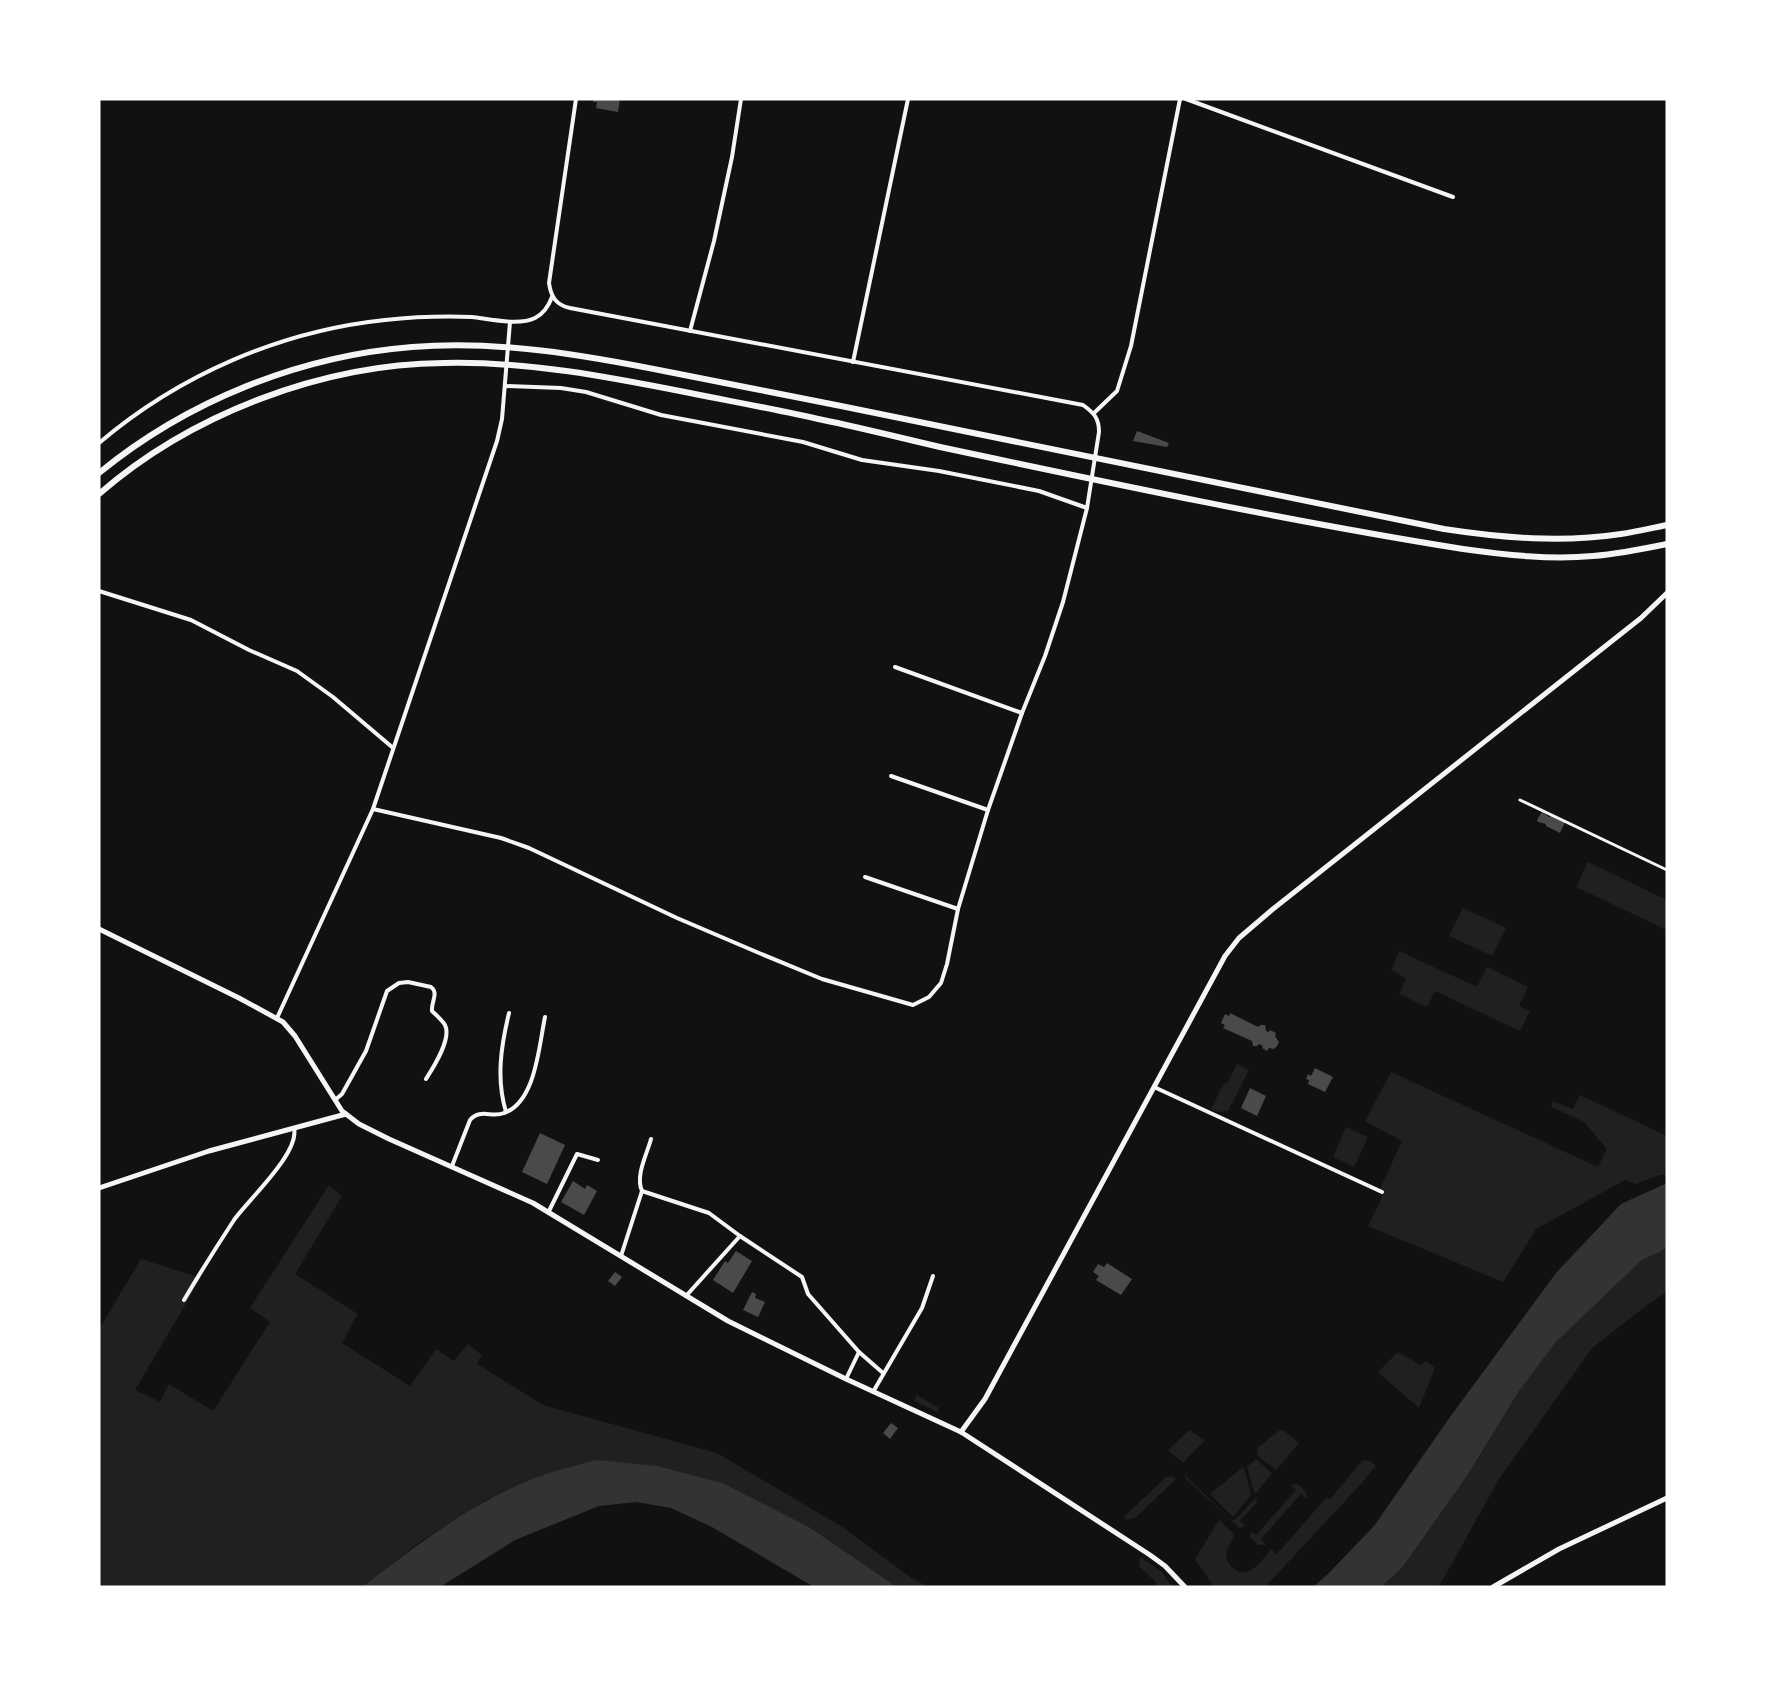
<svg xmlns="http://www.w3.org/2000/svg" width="1766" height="1686" viewBox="0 0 1766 1686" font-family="Karla,sans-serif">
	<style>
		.green { fill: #202020 }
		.water { fill: #333 }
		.building { fill: #4a4a4a }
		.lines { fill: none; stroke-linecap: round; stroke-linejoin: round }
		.pedestrian { stroke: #f5f5f5; stroke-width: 3 }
		.minor { stroke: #f5f5f5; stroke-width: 4 }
		.tertiary { stroke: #f5f5f5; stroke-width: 5 }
		.secondary { stroke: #f5f5f5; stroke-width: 6 }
	</style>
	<rect width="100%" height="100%" fill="#111"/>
	<g class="green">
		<path d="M1588 862 1667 900V930L1576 887Z"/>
		<path d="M1463 908 1506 928 1492 956 1449 936Z"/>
		<path d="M1399 951 1477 987 1487 967 1528 987 1519 1006 1530 1011 1520 1031 1435 991 1427 1007 1399 994 1406 978 1391 970Z"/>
		<path d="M1237 1064 1249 1070 1228 1111 1217 1112 1211 1109 1224 1083 1227 1084Z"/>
		<path d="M1391 1072 1598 1167 1607 1149 1584 1122 1551 1107 1553 1101 1573 1109 1580 1095 1667 1136V1175H1660L1635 1184 1625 1180 1536 1229 1503 1282 1368 1226 1382 1198 1380 1189 1402 1141 1365 1121Z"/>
		<path d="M1346 1127 1368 1137 1354 1167 1333 1157Z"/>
		<path d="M329 1185 342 1196 295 1274 358 1314 342 1343 410 1386 436 1349 454 1361 468 1344 482 1355 477 1364 543 1405 717 1453 844 1528 913 1579 929 1587H897L809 1527 542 1475 490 1498 421 1541 362 1587H99V1329L141 1259 201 1278 135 1390 160 1402 169 1384 213 1411 270 1322 250 1308Z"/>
		<path d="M1667 1245V1292L1647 1305 1592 1348 1499 1479 1445 1576 1438 1587H1381L1402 1568 1467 1476 1519 1391 1556 1342 1642 1260 1662 1251Z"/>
		<path d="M1398 1352 1421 1365 1426 1361 1435 1368 1419 1408 1378 1372Z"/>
		<path d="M917 1395 939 1408 937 1412 914 1401Z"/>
		<path d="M1189 1430 1205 1440 1183 1463 1168 1450Z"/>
		<path d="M1280 1430H1283L1299 1443 1276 1470 1258 1456 1257 1448Z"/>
		<path d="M1256 1459 1272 1473 1256 1493 1254 1492 1247 1467Z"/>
		<path d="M1363 1460 1370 1461 1376 1466 1360 1485 1265 1587H1214L1195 1559 1219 1520 1234 1534C1233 1542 1226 1547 1226 1556 1227 1561 1229 1565 1233 1568 1249 1581 1262 1560 1271 1549L1277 1554 1326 1498 1330 1499Z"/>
		<path d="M1242 1468H1244L1251 1495 1234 1516 1231 1515 1211 1495V1493Z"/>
		<path d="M1185 1475 1231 1520H1235L1255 1499 1258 1501 1240 1521 1245 1526 1240 1528 1233 1522 1186 1479Z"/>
		<path d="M1166 1477H1172L1176 1479 1136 1517 1127 1520 1124 1517Z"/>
		<path d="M1294 1484C1301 1484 1307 1491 1307 1498L1306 1499 1301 1494 1261 1539 1266 1545H1258L1250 1537 1251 1531 1256 1535 1296 1490 1291 1486Z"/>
		<path d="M1140 1557 1162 1572 1172 1587H1159L1155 1581 1139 1566Z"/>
	</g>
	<g class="water">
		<path d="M1667 1183V1245L1662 1251 1642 1260 1556 1342 1519 1391 1467 1476 1402 1568 1381 1587H1313L1328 1574 1374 1526 1450 1417 1556 1273 1621 1204Z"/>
		<path d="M596 1460 657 1466 722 1483 809 1527 897 1587H814L712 1527 671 1508 636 1502 599 1506 515 1540 440 1587H362C418 1544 476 1499 543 1475 560 1469 579 1465 596 1460Z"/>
	</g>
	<g class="building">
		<path d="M594 99H620L618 112 596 108 597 102H593Z"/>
		<path d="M1137 431 1169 443 1167 447 1133 441Z"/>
		<path d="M1542 812 1549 817 1551 816 1565 822 1560 833 1546 826V824L1538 822 1537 820Z"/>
		<path d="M1230 1013 1258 1027 1261 1025H1265L1266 1031 1269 1032 1270 1030 1276 1033 1275 1036 1279 1042 1277 1046 1274 1049 1269 1048 1267 1051 1262 1048 1263 1046 1259 1044 1257 1046H1253L1252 1041 1223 1028 1225 1025 1221 1023 1225 1014 1229 1016Z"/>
		<path d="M1315 1068 1333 1077 1325 1092 1308 1084 1309 1080 1306 1079 1308 1074 1311 1076Z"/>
		<path d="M1250 1088 1266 1096 1257 1116 1241 1108Z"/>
		<path d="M540 1133 565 1145 547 1184 522 1172Z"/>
		<path d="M573 1181 585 1189 587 1185 597 1191 584 1215 561 1202Z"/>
		<path d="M736 1251 752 1261 733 1293 713 1280 725 1261 728 1263Z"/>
		<path d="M1107 1263 1132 1279 1121 1295 1096 1280 1099 1276 1093 1272 1098 1264 1104 1267Z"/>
		<path d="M615 1272 622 1277 615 1286 608 1281Z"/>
		<path d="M752 1292 756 1294 755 1298 765 1302 758 1317 743 1310Z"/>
		<path d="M891 1423 898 1428 890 1439 883 1433Z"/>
	</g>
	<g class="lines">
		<path class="pedestrian" d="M1520 800 1667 870"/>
		<g class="minor">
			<path d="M1186 99 1453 197"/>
			<path d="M690 331 714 241 732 157 741 99"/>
			<path d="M853 362 908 99"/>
			<path d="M505 386 561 388 586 392 661 415 803 442 862 460 939 471 1039 491 1087 508"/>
			<path d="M1094 413 1117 391 1131 346 1180 99"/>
			<path d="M99 443C179 375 280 331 385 320 413 317 444 316 472 317 489 319 519 326 535 318 543 314 549 305 552 297"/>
			<path d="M99 591 191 620 249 650 297 671 333 697 392 747"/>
			<path d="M895 667 1022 713"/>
			<path d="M891 776 988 810"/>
			<path d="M373 809 501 838 529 848 677 918 759 953 822 979 913 1005 929 997 941 983 947 964 958 909 988 810 1022 713 1045 656 1063 602 1087 508 1099 432C1099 418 1094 413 1083 405L570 308C556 305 551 297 549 283L576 99"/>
			<path d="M865 877 958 909"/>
			<path d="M277 1018 373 809 497 441 502 419 510 322"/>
			<path d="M1154 1087 1382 1192"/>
			<path d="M335 1100 342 1094 366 1051 387 991 399 983 408 982 431 987C439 993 431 1002 432 1011 436 1015 442 1020 445 1025 452 1039 433 1068 426 1079"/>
			<path d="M506 1112C496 1079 501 1046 509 1013"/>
			<path d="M452 1166 470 1120C480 1108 492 1118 504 1113 536 1102 539 1045 545 1017"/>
			<path d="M642 1191C635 1176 647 1154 651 1139"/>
			<path d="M549 1211 577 1154 598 1160"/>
			<path d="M621 1256 642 1191 709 1213 740 1236 802 1277 808 1294 859 1352 883 1373"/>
			<path d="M686 1296 740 1236"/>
			<path d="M184 1300C200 1273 217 1246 234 1220 248 1200 300 1153 294 1128"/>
			<path d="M846 1379 859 1352"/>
			<path d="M873 1392 922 1308 933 1276"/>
		</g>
		<g class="tertiary">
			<path d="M99 929 239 998 283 1022 295 1036 342 1111 359 1124 389 1139 533 1203 728 1321 846 1379 961 1432 1150 1555 1165 1566 1185 1587"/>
			<path d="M99 1188 209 1151 346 1114"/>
			<path d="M961 1432 985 1399 1225 956 1239 938 1273 909 1641 618 1667 593"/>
			<path d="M1493 1587 1559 1549 1667 1498"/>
		</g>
		<g class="secondary">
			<path d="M99 473C187 401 299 356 412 347 499 340 584 355 669 372 726 383 784 395 841 406 1042 447 1243 488 1444 529 1503 538 1562 543 1621 534 1636 532 1652 528 1667 525"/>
			<path d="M99 494C191 414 322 364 444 363 528 361 609 377 690 393 735 402 779 410 823 420 862 428 901 438 940 447 1114 484 1288 521 1463 549 1506 555 1550 560 1593 556 1618 554 1643 549 1667 544"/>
		</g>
	</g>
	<rect width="1766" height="1686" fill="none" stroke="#ffffff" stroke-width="201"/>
</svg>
